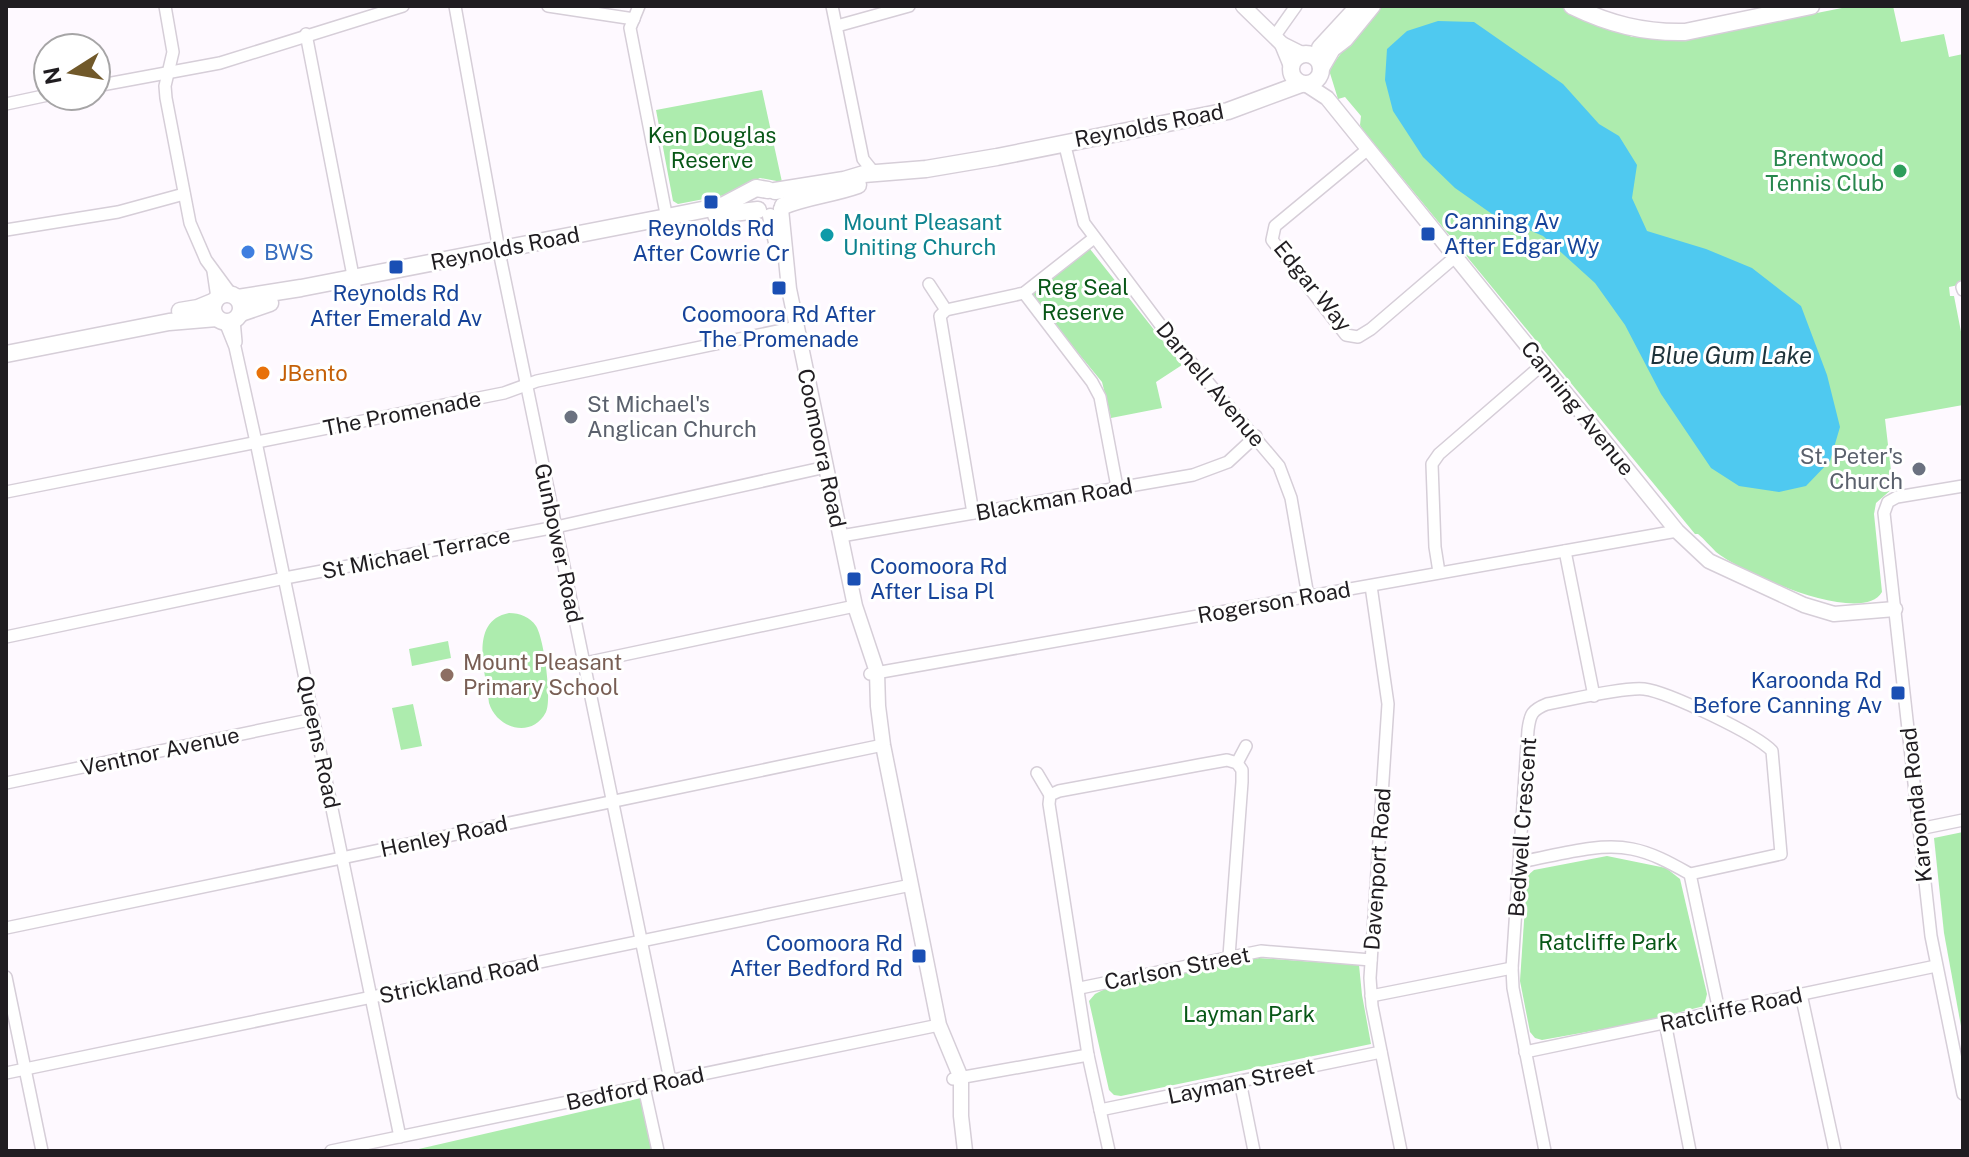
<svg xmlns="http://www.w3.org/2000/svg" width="1969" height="1157" viewBox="0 0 1969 1157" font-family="'Public Sans',sans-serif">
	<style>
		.green { fill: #adecae }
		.water { fill: #4fc9f0 }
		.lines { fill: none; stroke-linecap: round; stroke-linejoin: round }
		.minor-casing { stroke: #d6ced8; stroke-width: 14 }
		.tertiary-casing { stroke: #d6ced8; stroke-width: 17 }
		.secondary-casing { stroke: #d6ced8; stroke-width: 19 }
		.minor { stroke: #fff; stroke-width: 11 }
		.tertiary { stroke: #fff; stroke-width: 14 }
		.secondary { stroke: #fff; stroke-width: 16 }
		.leisure-dot { fill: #2e9e5b; stroke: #fff; stroke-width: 3 }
		.transit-dot { fill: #1a4fb4; stroke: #fff; stroke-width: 3 }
		.culture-dot { fill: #0f9aa8; stroke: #fff; stroke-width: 3 }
		.shop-dot { fill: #3f7fe0; stroke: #fff; stroke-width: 3 }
		.food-dot { fill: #e8710a; stroke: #fff; stroke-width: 3 }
		.worship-dot { fill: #6b7280; stroke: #fff; stroke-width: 3 }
		.education-dot { fill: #8d6e63; stroke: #fff; stroke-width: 3 }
		.labels { text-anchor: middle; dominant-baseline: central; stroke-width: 6; stroke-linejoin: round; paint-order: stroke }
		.street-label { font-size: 22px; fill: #201d21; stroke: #fff }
		.park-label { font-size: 22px; fill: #085717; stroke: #fff }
		.leisure-label { font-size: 22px; fill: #27864d; stroke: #fff; text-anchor: end }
		.transit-label { font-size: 22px; fill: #164399; stroke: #fff }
		.culture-label { font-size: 22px; fill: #0d838f; stroke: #fff; text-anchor: start }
		.shop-label { font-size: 22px; fill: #366cbe; stroke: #fff; text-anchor: start }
		.food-label { font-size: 22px; fill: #c56008; stroke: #fff; text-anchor: start }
		.worship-label { font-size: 22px; fill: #5b616d; stroke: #fff; text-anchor: start }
		.education-label { font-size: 22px; fill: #785e54; stroke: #fff; text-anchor: start }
		.water-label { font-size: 24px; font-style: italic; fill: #1e333b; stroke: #fff }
	</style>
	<rect width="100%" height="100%" fill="#fef9ff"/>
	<g class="green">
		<path d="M1383 6H1559L1632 37 1686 39 1852 6H1893L1901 42 1944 34 1949 57 1963 54V284L1949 287 1950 296H1954L1963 342V405L1885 419 1893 488 1876 503 1874 514 1882 592C1862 627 1740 572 1716 552 1710 546 1704 539 1698 534H1695L1362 129 1360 125 1361 116 1345 97 1338 99 1329 70 1372 10Z"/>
		<path d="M762 90 782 182 760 178 725 195 678 204 673 201 656 110Z"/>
		<path d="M1090 249 1182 365 1156 382 1162 408 1111 418 1102 382 1029 293Z"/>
		<path d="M509 613C520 613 530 617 536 626 544 638 552 699 546 712 532 739 497 729 489 703 486 673 468 621 509 613Z"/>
		<path d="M448 641 451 658 412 666 409 649Z"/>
		<path d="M413 704 422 746 401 750 392 708Z"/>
		<path d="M1963 832V1037L1944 933 1934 838Z"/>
		<path d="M1607 856 1666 868 1680 879 1707 994 1704 1006 1642 1022 1542 1040 1535 1038 1530 1032 1520 981 1527 876 1534 870Z"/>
		<path d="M1259 958 1359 965 1362 995 1371 1044 1121 1096 1114 1095 1109 1090 1089 1001 1095 994 1103 990Z"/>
		<path d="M641 1098 652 1151H410Z"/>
	</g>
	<path class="water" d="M1438 21 1474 22 1563 84 1599 124 1619 136 1637 165 1632 198 1647 231 1706 249 1752 268 1801 306 1827 375 1840 427 1830 461 1806 486 1779 492 1739 486 1711 468 1661 394 1625 325 1595 283 1543 236 1492 214 1455 188 1423 157 1393 111 1385 80 1387 49 1407 31Z"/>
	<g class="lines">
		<defs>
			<g id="minor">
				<path d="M165 6 173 52 165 86 166 98 190 223 206 260 231 294"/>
				<path d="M455 6 501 261 670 1080"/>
				<path d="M548 6 634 19"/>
				<path d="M639 6 630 28 668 224"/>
				<path d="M832 6 863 159 875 174"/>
				<path d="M837 26 909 6"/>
				<path d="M306 34 355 286"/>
				<path d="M1274 37 1296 6"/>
				<path d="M96 86 220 63 403 6"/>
				<path d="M6 104 48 95"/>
				<path d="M1064 142 1084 223 1168 335 1279 466 1291 498 1308 596"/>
				<path d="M1368 149 1275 226 1272 240 1346 335 1358 337 1371 329 1455 257"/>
				<path d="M6 230 118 212 184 194"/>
				<path d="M213 271 217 298"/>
				<path d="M929 284 946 310"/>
				<path d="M1962 287 1963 290"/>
				<path d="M1024 293 1092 382 1100 397 1117 487"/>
				<path d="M234 320 236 342"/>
				<path d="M225 322 235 347 256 442 400 1137"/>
				<path d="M1963 486 1897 497 1888 502 1884 513 1931 936 1963 1094"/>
				<path d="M6 492 504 393 537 381 797 327"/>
				<path d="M973 513 940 316 946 310 1024 293 1094 238"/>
				<path d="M841 536 1193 475 1228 462 1256 436"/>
				<path d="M1565 551 1594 696"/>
				<path d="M1439 572 1435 547 1432 464 1439 454 1543 364"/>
				<path d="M1371 586 1388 704 1370 978 1372 1006 1401 1151"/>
				<path d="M6 637 285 578 556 527 826 467"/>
				<path d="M585 663 855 606"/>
				<path d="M870 674 1677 531"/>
				<path d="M1237 763 1246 746"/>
				<path d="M1037 773 1050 795"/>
				<path d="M6 783 314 719"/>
				<path d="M1919 829 1963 820"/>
				<path d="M1520 862C1555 856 1597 842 1632 849 1653 853 1672 864 1690 874L1719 1011"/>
				<path d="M6 928 883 745"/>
				<path d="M6 977 42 1151"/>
				<path d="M1080 988 1261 951 1371 960"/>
				<path d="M1801 994 1835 1151"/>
				<path d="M1371 996 1512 968"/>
				<path d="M1665 1022 1690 1151"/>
				<path d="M1525 1052 1936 966"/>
				<path d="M6 1073 911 885"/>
				<path d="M953 1079 1088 1055"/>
				<path d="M1240 1081 1254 1151"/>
				<path d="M644 1087 658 1151"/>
				<path d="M1100 1110 1381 1052"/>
				<path d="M331 1151 939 1025"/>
				<path d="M1109 1151 1088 1055 1049 804 1050 795 1059 791 1199 765 1227 760 1237 763 1242 770V782L1229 956"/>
				<path d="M1545 1151 1513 988 1512 968 1528 730C1530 714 1532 710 1547 704 1570 700 1623 687 1644 689 1668 692 1756 734 1772 751L1781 854 1690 874"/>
			</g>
			<g id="tertiary">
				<path d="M1243 6 1282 44 1302 54"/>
				<path d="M1282 44 1291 66"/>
				<path d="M1307 85 1327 98 1677 531 1709 561 1804 605 1834 614 1895 609"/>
				<path d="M781 209 789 289 855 606 877 672 878 706 883 745 939 1025 961 1078V1116L965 1151"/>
				<path d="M770 216 778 251"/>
			</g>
			<g id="secondary">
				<path d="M1572 6C1609 24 1644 33 1685 32L1811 6"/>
				<path d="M1320 48 1356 9"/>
				<circle cx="1306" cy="69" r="15"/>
				<path d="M1321 68 1332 49 1345 39 1372 6"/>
				<path d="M775 191 844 180 864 174 926 169 997 157 1228 111 1301 84"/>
				<path d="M783 206C807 196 833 194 858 185"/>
				<path d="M716 215 758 210"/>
				<circle cx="227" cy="308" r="14"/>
				<path d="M238 298 301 288 667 217 722 206 756 188 768 190"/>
				<path d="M180 311 198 308 215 301"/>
				<path d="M241 313 270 303"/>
				<path d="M6 354 169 322 217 318"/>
			</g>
		</defs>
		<use href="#minor" class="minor-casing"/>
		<use href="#tertiary" class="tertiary-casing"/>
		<use href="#secondary" class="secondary-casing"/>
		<use href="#minor" class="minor"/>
		<use href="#tertiary" class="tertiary"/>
		<use href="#secondary" class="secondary"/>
	</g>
	<circle class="leisure-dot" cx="1900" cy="171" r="8"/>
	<g class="transit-dot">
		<rect x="703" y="194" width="16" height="16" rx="4"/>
		<rect x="1420" y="226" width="16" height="16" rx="4"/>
		<rect x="388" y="259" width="16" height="16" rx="4"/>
		<rect x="771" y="280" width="16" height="16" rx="4"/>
		<rect x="846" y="571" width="16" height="16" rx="4"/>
		<rect x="1890" y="685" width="16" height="16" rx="4"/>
		<rect x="911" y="948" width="16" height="16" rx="4"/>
	</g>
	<circle class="culture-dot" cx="827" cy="235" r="8"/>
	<circle class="shop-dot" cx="248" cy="252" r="8"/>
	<circle class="food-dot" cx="263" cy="373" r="8"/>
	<g class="worship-dot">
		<circle cx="571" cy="417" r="8"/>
		<circle cx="1919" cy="469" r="8"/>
	</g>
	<circle class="education-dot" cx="447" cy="675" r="8"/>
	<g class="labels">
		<g class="street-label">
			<text transform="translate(1149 125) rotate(-11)">Reynolds Road</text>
			<text transform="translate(505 248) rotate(-11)">Reynolds Road</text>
			<text transform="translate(1313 286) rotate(51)">Edgar Way</text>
			<text transform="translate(1211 384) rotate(50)">Darnell Avenue</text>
			<text transform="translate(1578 408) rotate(51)">Canning Avenue</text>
			<text transform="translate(402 413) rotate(-11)">The Promenade</text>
			<text transform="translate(822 448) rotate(78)">Coomoora Road</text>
			<text transform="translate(1054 499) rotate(-10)">Blackman Road</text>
			<text transform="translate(559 543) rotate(78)">Gunbower Road</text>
			<text transform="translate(416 553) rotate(-11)">St Michael Terrace</text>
			<text transform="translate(1274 602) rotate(-10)">Rogerson Road</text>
			<text transform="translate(319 742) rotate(78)">Queens Road</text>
			<text transform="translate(160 751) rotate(-12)">Ventnor Avenue</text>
			<text transform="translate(1916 805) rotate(-96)">Karoonda Road</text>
			<text transform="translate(1522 827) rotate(-86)">Bedwell Crescent</text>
			<text transform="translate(444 836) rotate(-12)">Henley Road</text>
			<text transform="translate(1377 869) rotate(-86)">Davenport Road</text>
			<text transform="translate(1177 968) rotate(-11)">Carlson Street</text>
			<text transform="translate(459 979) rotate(-12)">Strickland Road</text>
			<text transform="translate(1731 1009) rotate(-12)">Ratcliffe Road</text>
			<text transform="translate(1241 1081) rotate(-12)">Layman Street</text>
			<text transform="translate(635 1088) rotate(-12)">Bedford Road</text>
		</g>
		<g class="park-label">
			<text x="712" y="135">Ken Douglas<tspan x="712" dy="25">Reserve</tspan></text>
			<text x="1083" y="287">Reg Seal<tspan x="1083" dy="25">Reserve</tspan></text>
			<text x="1608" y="942">Ratcliffe Park</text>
			<text x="1249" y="1014">Layman Park</text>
		</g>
		<g class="leisure-label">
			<text x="1884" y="158">Brentwood<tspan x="1884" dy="25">Tennis Club</tspan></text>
		</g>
		<g class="transit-label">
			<text x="1444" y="221" text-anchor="start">Canning Av<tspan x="1444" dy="25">After Edgar Wy</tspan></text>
			<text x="711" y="228">Reynolds Rd<tspan x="711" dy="25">After Cowrie Cr</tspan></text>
			<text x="396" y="293">Reynolds Rd<tspan x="396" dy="25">After Emerald Av</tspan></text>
			<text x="779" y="314">Coomoora Rd After<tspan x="779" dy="25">The Promenade</tspan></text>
			<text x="870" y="566" text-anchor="start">Coomoora Rd<tspan x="870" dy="25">After Lisa Pl</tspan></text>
			<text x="1882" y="680" text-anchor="end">Karoonda Rd<tspan x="1882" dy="25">Before Canning Av</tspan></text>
			<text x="903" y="943" text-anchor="end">Coomoora Rd<tspan x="903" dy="25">After Bedford Rd</tspan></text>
		</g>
		<g class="culture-label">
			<text x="843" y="222">Mount Pleasant<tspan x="843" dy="25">Uniting Church</tspan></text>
		</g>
		<g class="shop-label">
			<text x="264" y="252">BWS</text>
		</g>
		<g class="food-label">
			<text x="279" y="373">JBento</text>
		</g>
		<g class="worship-label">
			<text x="587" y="404">St Michael's<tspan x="587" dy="25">Anglican Church</tspan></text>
			<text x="1903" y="456" text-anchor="end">St. Peter's<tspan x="1903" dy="25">Church</tspan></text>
		</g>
		<g class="education-label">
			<text x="463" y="662">Mount Pleasant<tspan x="463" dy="25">Primary School</tspan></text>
		</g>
		<g class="water-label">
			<text x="1731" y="355">Blue Gum Lake</text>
		</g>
	</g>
	<rect width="1969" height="1157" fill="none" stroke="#201d21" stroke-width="16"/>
	<g transform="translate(72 72) rotate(259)"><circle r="38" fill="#ffffff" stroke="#a6a5a6" stroke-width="2"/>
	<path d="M0-6L14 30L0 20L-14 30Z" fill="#71592a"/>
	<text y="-12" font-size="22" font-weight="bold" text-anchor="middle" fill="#201d21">N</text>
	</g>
</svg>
